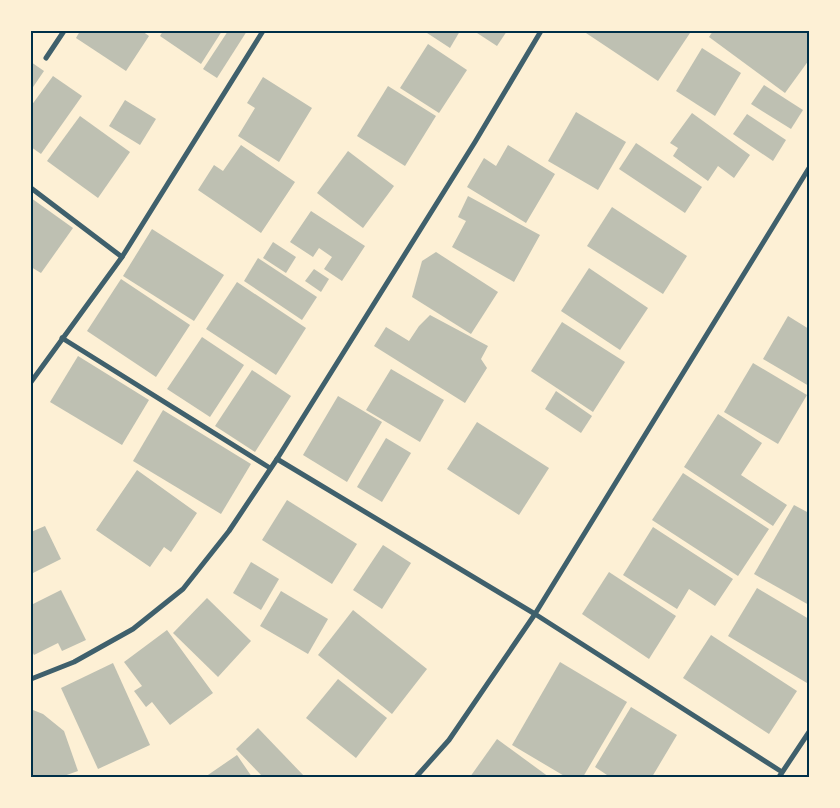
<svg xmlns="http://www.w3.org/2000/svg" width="840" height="808" viewBox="0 0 840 808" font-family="'Golos Text',sans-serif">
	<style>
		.building { fill: #bec0b2 }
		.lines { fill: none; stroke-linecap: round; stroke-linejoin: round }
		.minor { stroke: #3f606c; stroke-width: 5 }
		.neatline { fill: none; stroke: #003049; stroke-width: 2 }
	</style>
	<rect width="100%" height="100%" fill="#fdf0d5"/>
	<g class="building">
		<path d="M80 31H142L149 36 126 71 76 38Z"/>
		<path d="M163 31H222L201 64 160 36Z"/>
		<path d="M228 31H247L217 78 203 69Z"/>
		<path d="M424 31H460L450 48Z"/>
		<path d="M474 31H507L497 46Z"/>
		<path d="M583 31H687L690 33 658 81Z"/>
		<path d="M713 31H804L809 34V60L785 93 709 37Z"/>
		<path d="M428 44 467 70 439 113 400 88Z"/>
		<path d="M702 48 741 73 715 116 676 91Z"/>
		<path d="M31 62 44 71 31 90Z"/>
		<path d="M53 76 82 96 41 154 31 147V106Z"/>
		<path d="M263 77 312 108 279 162 238 136 255 108 247 103Z"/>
		<path d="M764 85 803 110 791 129 751 104Z"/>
		<path d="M388 86 436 116 405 166 357 136Z"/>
		<path d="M125 100 156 119 140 145 109 126Z"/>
		<path d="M576 112 626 142 598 190 548 161Z"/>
		<path d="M692 113 750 155 734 178 718 166 708 181 673 156 678 148 670 143Z"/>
		<path d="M747 114 786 140 773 161 733 134Z"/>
		<path d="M80 116 130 152 98 198 47 161Z"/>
		<path d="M636 143 702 187 685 213 619 169Z"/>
		<path d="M241 145 295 182 261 233 198 190 214 165 223 171Z"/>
		<path d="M508 145 555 174 526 223 467 187 484 158 496 166Z"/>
		<path d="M348 151 394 186 363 228 317 193Z"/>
		<path d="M468 196 540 235 514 282 452 247 466 221 458 217Z"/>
		<path d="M31 198 73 228 41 273 31 267Z"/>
		<path d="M612 207 687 256 663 294 587 246Z"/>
		<path d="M311 211 365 246 342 281 324 269 332 257 319 248 313 257 290 242Z"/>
		<path d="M152 229 224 275 194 321 123 276Z"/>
		<path d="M273 242 296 257 286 273 263 258Z"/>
		<path d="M436 252 498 292 471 334 412 297 422 261Z"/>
		<path d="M258 258 317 297 302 320 244 281Z"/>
		<path d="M589 268 648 308 620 350 561 311Z"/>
		<path d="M314 269 329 279 321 292 305 281Z"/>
		<path d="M121 279 190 325 156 377 87 331Z"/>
		<path d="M237 282 306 328 276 375 206 329Z"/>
		<path d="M430 315 488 346 481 359 487 368 465 403 374 346 386 327 409 341 419 326Z"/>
		<path d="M788 316 809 329V386L763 359Z"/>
		<path d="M562 322 625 362 593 412 531 371Z"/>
		<path d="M202 337 244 365 210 417 167 389Z"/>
		<path d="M78 356 149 400 122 445 50 402Z"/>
		<path d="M753 363 807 395 778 444 724 412Z"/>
		<path d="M391 369 444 400 420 442 366 410Z"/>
		<path d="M252 370 291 396 255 452 215 426Z"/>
		<path d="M556 391 592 416 581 433 545 409Z"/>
		<path d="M338 396 382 422 347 482 303 455Z"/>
		<path d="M163 410 251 464 221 514 133 461Z"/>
		<path d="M718 414 762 443 741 475 787 505 773 526 684 467Z"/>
		<path d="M477 422 549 468 519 515 447 469Z"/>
		<path d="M386 438 411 453 382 502 357 487Z"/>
		<path d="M137 470 197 513 171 552 164 547 150 567 96 530Z"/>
		<path d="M683 473 769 529 738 576 652 520Z"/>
		<path d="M287 500 357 544 332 584 262 540Z"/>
		<path d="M794 505 809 513V605L754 574Z"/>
		<path d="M45 526 61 559 31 574V532Z"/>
		<path d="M653 527 733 579 715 606 689 589 677 609 623 575Z"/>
		<path d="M383 545 411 563 382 609 353 590Z"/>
		<path d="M251 562 279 579 261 610 233 593Z"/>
		<path d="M609 572 676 616 649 659 582 614Z"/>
		<path d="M757 588 809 619V680L807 683 728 636Z"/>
		<path d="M61 590 86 640 62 651 58 643 34 655 31 649V605Z"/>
		<path d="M281 591 328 619 308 654 260 626Z"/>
		<path d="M207 598 251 641 218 677 173 633Z"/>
		<path d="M353 610 427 669 392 714 318 655Z"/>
		<path d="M167 630 213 693 170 725 152 702 146 707 134 691 142 686 124 662Z"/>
		<path d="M711 635 797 691 769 734 683 678Z"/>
		<path d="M560 662 627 702 583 777H566L512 745Z"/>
		<path d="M113 663 150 745 98 769 61 688Z"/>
		<path d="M338 679 387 718 356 758 306 718Z"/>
		<path d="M631 707 677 735 652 777H610L595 767Z"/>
		<path d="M33 710 43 714 64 731 78 771 61 777H32L31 711Z"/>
		<path d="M258 728 305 777H263L236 749Z"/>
		<path d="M497 739 549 777H470Z"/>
		<path d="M237 755 252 777H205Z"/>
	</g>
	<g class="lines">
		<g class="minor">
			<path d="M46 58 64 31"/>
			<path d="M31 188 122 257"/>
			<path d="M62 338 270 468"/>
			<path d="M31 382 122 257 263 31"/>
			<path d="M277 459 535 614 782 772"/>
			<path d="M31 679 74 662 133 629 183 589 229 531 277 459 475 142 541 31"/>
			<path d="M416 777 449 740 535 614 809 168"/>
			<path d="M779 777 809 732"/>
		</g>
	</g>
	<rect width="840" height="808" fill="none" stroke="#fdf0d5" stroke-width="65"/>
	<rect x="32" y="32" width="776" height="744" class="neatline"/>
</svg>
